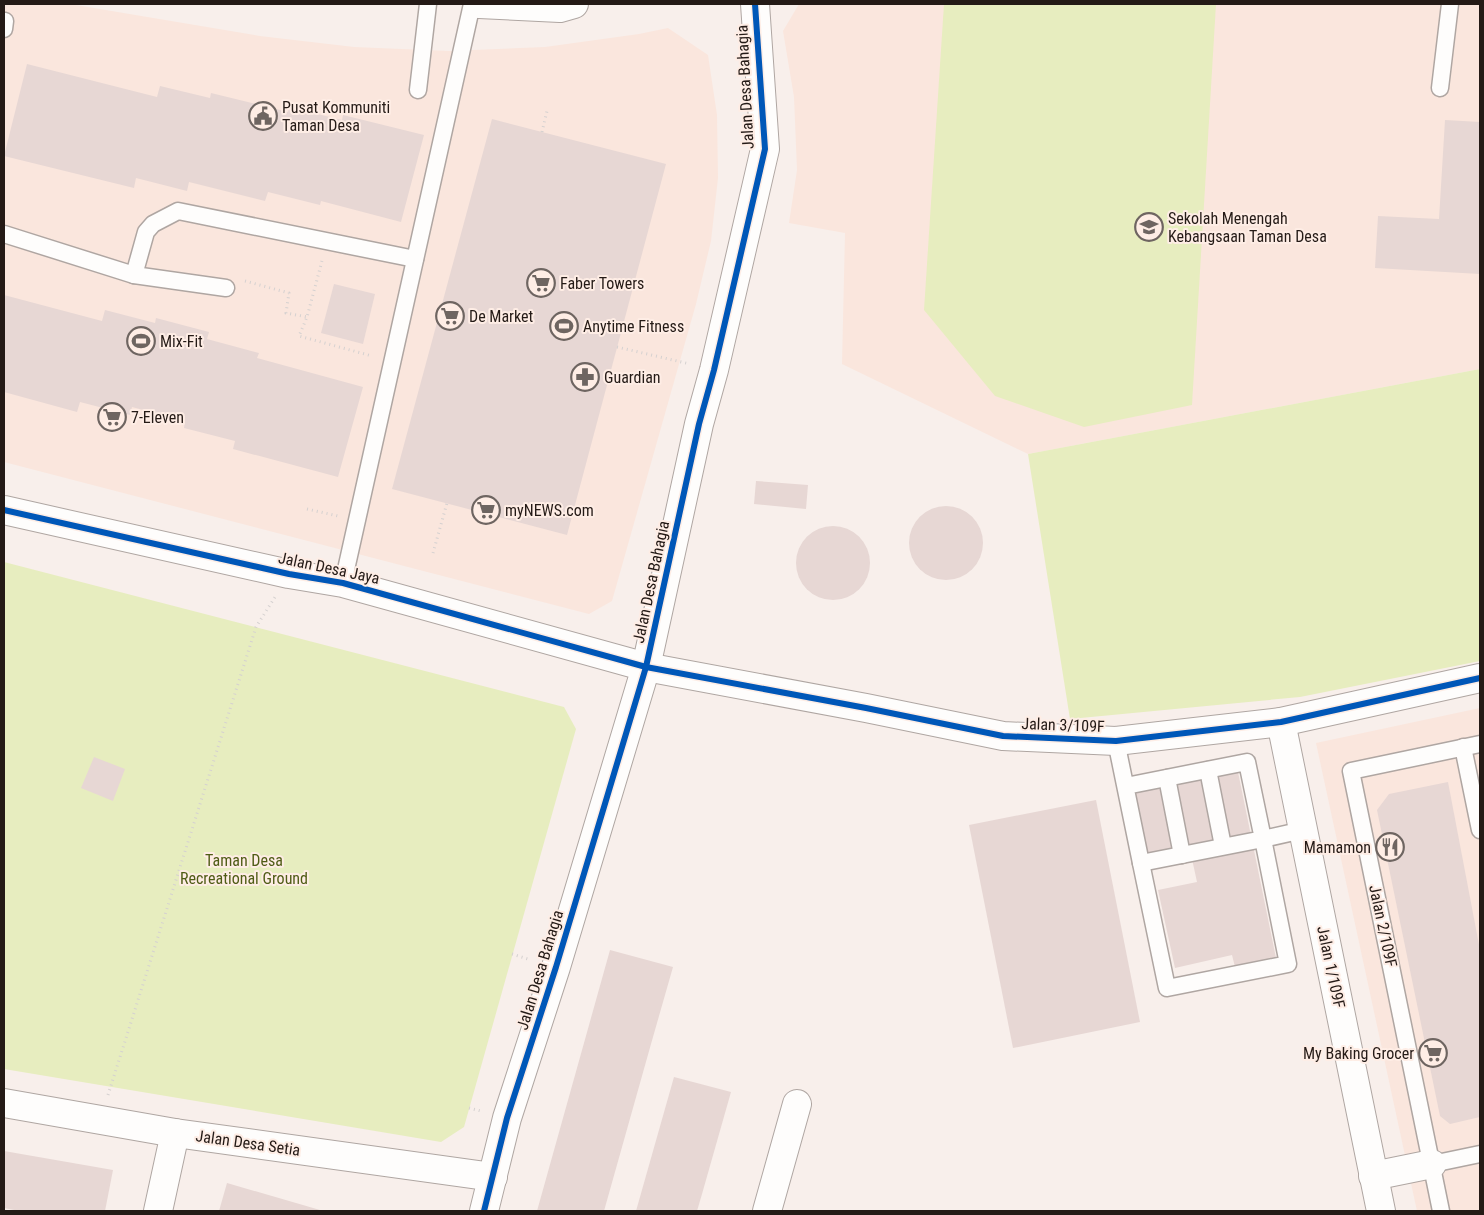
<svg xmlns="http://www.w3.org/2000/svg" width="1484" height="1215" viewBox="0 0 1484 1215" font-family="'Roboto Condensed',sans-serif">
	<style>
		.built { fill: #fae6dd }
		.green { fill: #e7edbf }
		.building { fill: #e7d7d4 }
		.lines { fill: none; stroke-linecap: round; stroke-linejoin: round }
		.service-casing { stroke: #afa6a2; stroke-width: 19 }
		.minor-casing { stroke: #afa6a2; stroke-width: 30 }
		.tertiary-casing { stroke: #afa6a2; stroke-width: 30 }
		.path { stroke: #d5d1d0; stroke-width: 3; stroke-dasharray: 1 4; stroke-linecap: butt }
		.service { stroke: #fefdfc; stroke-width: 16 }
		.minor { stroke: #fefdfc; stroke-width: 28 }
		.tertiary { stroke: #fefdfc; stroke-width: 28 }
		.cycleway-casing { stroke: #feede5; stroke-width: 9 }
		.cycleway { stroke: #0057b8; stroke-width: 6 }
		.labels { text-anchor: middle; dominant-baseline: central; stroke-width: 4; stroke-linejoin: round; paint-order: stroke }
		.street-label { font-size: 16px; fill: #241a16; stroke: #feede5 }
		.poi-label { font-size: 16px; fill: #241a16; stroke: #feede5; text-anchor: start }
		.park-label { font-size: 16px; fill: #4f5c15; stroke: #feede5 }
	</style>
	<rect width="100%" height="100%" fill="#f8efeb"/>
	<g class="built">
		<path d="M4 4H70L260 36 354 47 449 51 545 47 639 34 668 28 708 55 717 115 718 178 711 241 696 304 612 601 589 614 4 462Z"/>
		<path d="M799 4H1480V369L1028 454 842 364 845 233 789 223 797 170 794 97 783 31Z"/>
		<path d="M1480 708V1211H1417L1316 743Z"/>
	</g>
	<g class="green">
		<path d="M944 4H1216L1192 405 1084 427 995 396 924 310Z"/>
		<path d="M1480 369V661L1300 697 1070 719 1028 454Z"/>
		<path d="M4 562 564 707 576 729 464 1127 441 1142 4 1069Z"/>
	</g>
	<g class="building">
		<path d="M27 64 157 97 160 86 210 98 211 93 288 112 289 107 342 120 343 115 424 135 401 222 321 201 320 205 268 192 265 201 189 182 187 191 136 178 134 188 4 156Z"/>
		<path d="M492 119 666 164 567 535 392 489Z"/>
		<path d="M1445 120 1480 122V274L1375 268 1378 216 1439 219Z"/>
		<path d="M334 284 375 294 363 344 321 333Z"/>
		<path d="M4 295 102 321 105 310 155 323 156 318 209 332 207 339 259 353 257 358 363 387 338 477 233 449 235 441 184 428 185 421 132 407 130 415 80 402 77 412 4 392Z"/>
		<path d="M756 481 808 485 806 509 754 504Z"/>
		<circle cx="946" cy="543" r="37"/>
		<circle cx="833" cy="563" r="37"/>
		<path d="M94 757 125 769 113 801 81 788Z"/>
		<path d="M1238 772 1276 958 1235 967 1232 955 1175 968 1158 890 1197 882 1192 859 1148 868 1133 793Z"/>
		<path d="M1448 782 1480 950V1117L1450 1124 1440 1116 1377 810 1389 794Z"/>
		<path d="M1096 800 1140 1022 1013 1048 969 825Z"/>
		<path d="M610 950 673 967 651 1044 604 1211H537Z"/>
		<path d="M674 1077 731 1092 702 1194 697 1211H636Z"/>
		<path d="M4 1151 113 1170 105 1211H19L4 1208Z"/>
		<path d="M227 1183 320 1210 319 1211H219Z"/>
	</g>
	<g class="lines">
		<defs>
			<g id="service">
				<path d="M4 29 5 21"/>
				<path d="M1440 88 1450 4"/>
				<path d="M418 90 428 4"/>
				<path d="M4 234 134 275 226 288"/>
				<path d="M134 275 146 232 153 224 178 211 415 259"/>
				<path d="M343 583 472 4"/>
				<path d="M1116 741 1141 863 1263 839 1247 762 1126 786"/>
				<path d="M1463 747 1480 830"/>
				<path d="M1208 770 1223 846"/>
				<path d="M1167 778 1182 855"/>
				<path d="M1141 863 1167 988 1288 964 1263 839 1303 830"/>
				<path d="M1432 1164 1480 1154"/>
				<path d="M1441 1211 1351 771 1480 744"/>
			</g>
			<g id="minor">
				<path d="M4 510 289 574 343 583 646 667 866 708 1003 736 1116 741 1281 722 1480 678"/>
				<path d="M1281 722 1381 1211"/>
				<path d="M4 1103 175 1133 493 1177"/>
				<path d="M1373 1176 1432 1164"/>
				<path d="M158 1211 175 1133"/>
				<path d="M767 1211 797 1104"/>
			</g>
			<g id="tertiary">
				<path d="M479 4 560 8 574 4"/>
				<path d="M484 1211 507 1118 556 967 646 667 699 424 714 370 765 149 755 4"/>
			</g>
		</defs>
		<use href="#service" class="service-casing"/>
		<use href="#minor" class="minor-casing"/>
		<use href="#tertiary" class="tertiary-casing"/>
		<g class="path">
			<path d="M542 132 547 111"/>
			<path d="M322 261 307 317 299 336 372 356"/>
			<path d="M245 281 289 293 286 313 307 317"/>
			<path d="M617 347 690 364"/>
			<path d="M307 509 338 516"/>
			<path d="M433 553 447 503"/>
			<path d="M512 954 531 960"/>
			<path d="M108 1095 256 627 275 597"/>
			<path d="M469 1108 481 1111"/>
		</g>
		<use href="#service" class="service"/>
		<use href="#minor" class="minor"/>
		<use href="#tertiary" class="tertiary"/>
		<defs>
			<g id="cycleway">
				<path d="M4 510 289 574 343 583 646 667 866 708 1003 736 1116 741 1281 722 1480 678"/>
				<path d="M484 1211 507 1118 556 967 646 667 699 424 714 370 765 149 755 4"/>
			</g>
		</defs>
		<use href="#cycleway" class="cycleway-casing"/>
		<use href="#cycleway" class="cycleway"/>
	</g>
	<defs>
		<symbol id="civic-ring" viewBox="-11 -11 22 22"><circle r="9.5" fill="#feede5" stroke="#6e6561" stroke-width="1.5"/><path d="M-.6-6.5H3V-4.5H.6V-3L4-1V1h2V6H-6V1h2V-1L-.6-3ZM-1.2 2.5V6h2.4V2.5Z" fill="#6e6561"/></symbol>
		<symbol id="school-ring" viewBox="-11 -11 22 22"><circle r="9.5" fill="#feede5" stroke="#6e6561" stroke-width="1.5"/><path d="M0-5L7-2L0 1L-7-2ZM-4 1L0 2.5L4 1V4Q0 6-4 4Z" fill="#6e6561"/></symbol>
		<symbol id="supermarket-ring" viewBox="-11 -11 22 22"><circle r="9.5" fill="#feede5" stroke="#6e6561" stroke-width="1.5"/><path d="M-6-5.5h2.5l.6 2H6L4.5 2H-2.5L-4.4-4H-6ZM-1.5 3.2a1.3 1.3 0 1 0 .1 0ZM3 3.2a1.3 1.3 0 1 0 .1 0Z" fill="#6e6561"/></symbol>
		<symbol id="stadium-ring" viewBox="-11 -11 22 22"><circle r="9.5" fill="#feede5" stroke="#6e6561" stroke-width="1.5"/><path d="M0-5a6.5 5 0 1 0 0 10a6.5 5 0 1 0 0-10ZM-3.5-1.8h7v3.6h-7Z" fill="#6e6561"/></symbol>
		<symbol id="pharmacy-ring" viewBox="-11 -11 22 22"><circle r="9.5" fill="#feede5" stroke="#6e6561" stroke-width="1.5"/><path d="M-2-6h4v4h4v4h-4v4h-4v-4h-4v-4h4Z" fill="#6e6561"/></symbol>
		<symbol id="restaurant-ring" viewBox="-11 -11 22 22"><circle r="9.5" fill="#feede5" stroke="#6e6561" stroke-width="1.5"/><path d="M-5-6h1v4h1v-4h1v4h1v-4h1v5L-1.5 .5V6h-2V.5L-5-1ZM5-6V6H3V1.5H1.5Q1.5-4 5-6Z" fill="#6e6561"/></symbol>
	</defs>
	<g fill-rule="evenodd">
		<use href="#civic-ring" x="247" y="100" width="32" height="32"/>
		<use href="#school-ring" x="1133" y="211" width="32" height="32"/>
		<use href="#supermarket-ring" x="525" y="267" width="32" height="32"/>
		<use href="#supermarket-ring" x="434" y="300" width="32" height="32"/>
		<use href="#stadium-ring" x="548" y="310" width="32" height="32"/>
		<use href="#stadium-ring" x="125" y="325" width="32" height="32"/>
		<use href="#pharmacy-ring" x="569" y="361" width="32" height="32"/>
		<use href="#supermarket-ring" x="96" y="401" width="32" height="32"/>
		<use href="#supermarket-ring" x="470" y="494" width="32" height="32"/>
		<use href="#restaurant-ring" x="1374" y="831" width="32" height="32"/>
		<use href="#supermarket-ring" x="1417" y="1037" width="32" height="32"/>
	</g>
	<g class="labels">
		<g class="street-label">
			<text transform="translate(745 87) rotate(-93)">Jalan Desa Bahagia</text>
			<text transform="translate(329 568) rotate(12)">Jalan Desa Jaya</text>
			<text transform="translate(651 582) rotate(-78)">Jalan Desa Bahagia</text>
			<text transform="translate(1063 725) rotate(2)">Jalan 3/109F</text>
			<text transform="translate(1383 926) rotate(78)">Jalan 2/109F</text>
			<text transform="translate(1331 967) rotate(78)">Jalan 1/109F</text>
			<text transform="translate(540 970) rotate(-73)">Jalan Desa Bahagia</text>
			<text transform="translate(248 1143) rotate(8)">Jalan Desa Setia</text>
		</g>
		<g class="poi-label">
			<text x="282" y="107">Pusat Kommuniti<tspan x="282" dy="18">Taman Desa</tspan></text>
			<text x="1168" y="218">Sekolah Menengah<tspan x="1168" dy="18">Kebangsaan Taman Desa</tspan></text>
			<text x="560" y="283">Faber Towers</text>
			<text x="469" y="316">De Market</text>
			<text x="583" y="326">Anytime Fitness</text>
			<text x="160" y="341">Mix-Fit</text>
			<text x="604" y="377">Guardian</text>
			<text x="131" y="417">7-Eleven</text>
			<text x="505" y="510">myNEWS.com</text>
			<text x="1371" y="847" text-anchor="end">Mamamon</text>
			<text x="1414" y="1053" text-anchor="end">My Baking Grocer</text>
		</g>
		<g class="park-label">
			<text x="244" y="860">Taman Desa<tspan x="244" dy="18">Recreational Ground</tspan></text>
		</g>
	</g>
	<rect width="1484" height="1215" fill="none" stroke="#241a16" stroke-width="10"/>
</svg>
